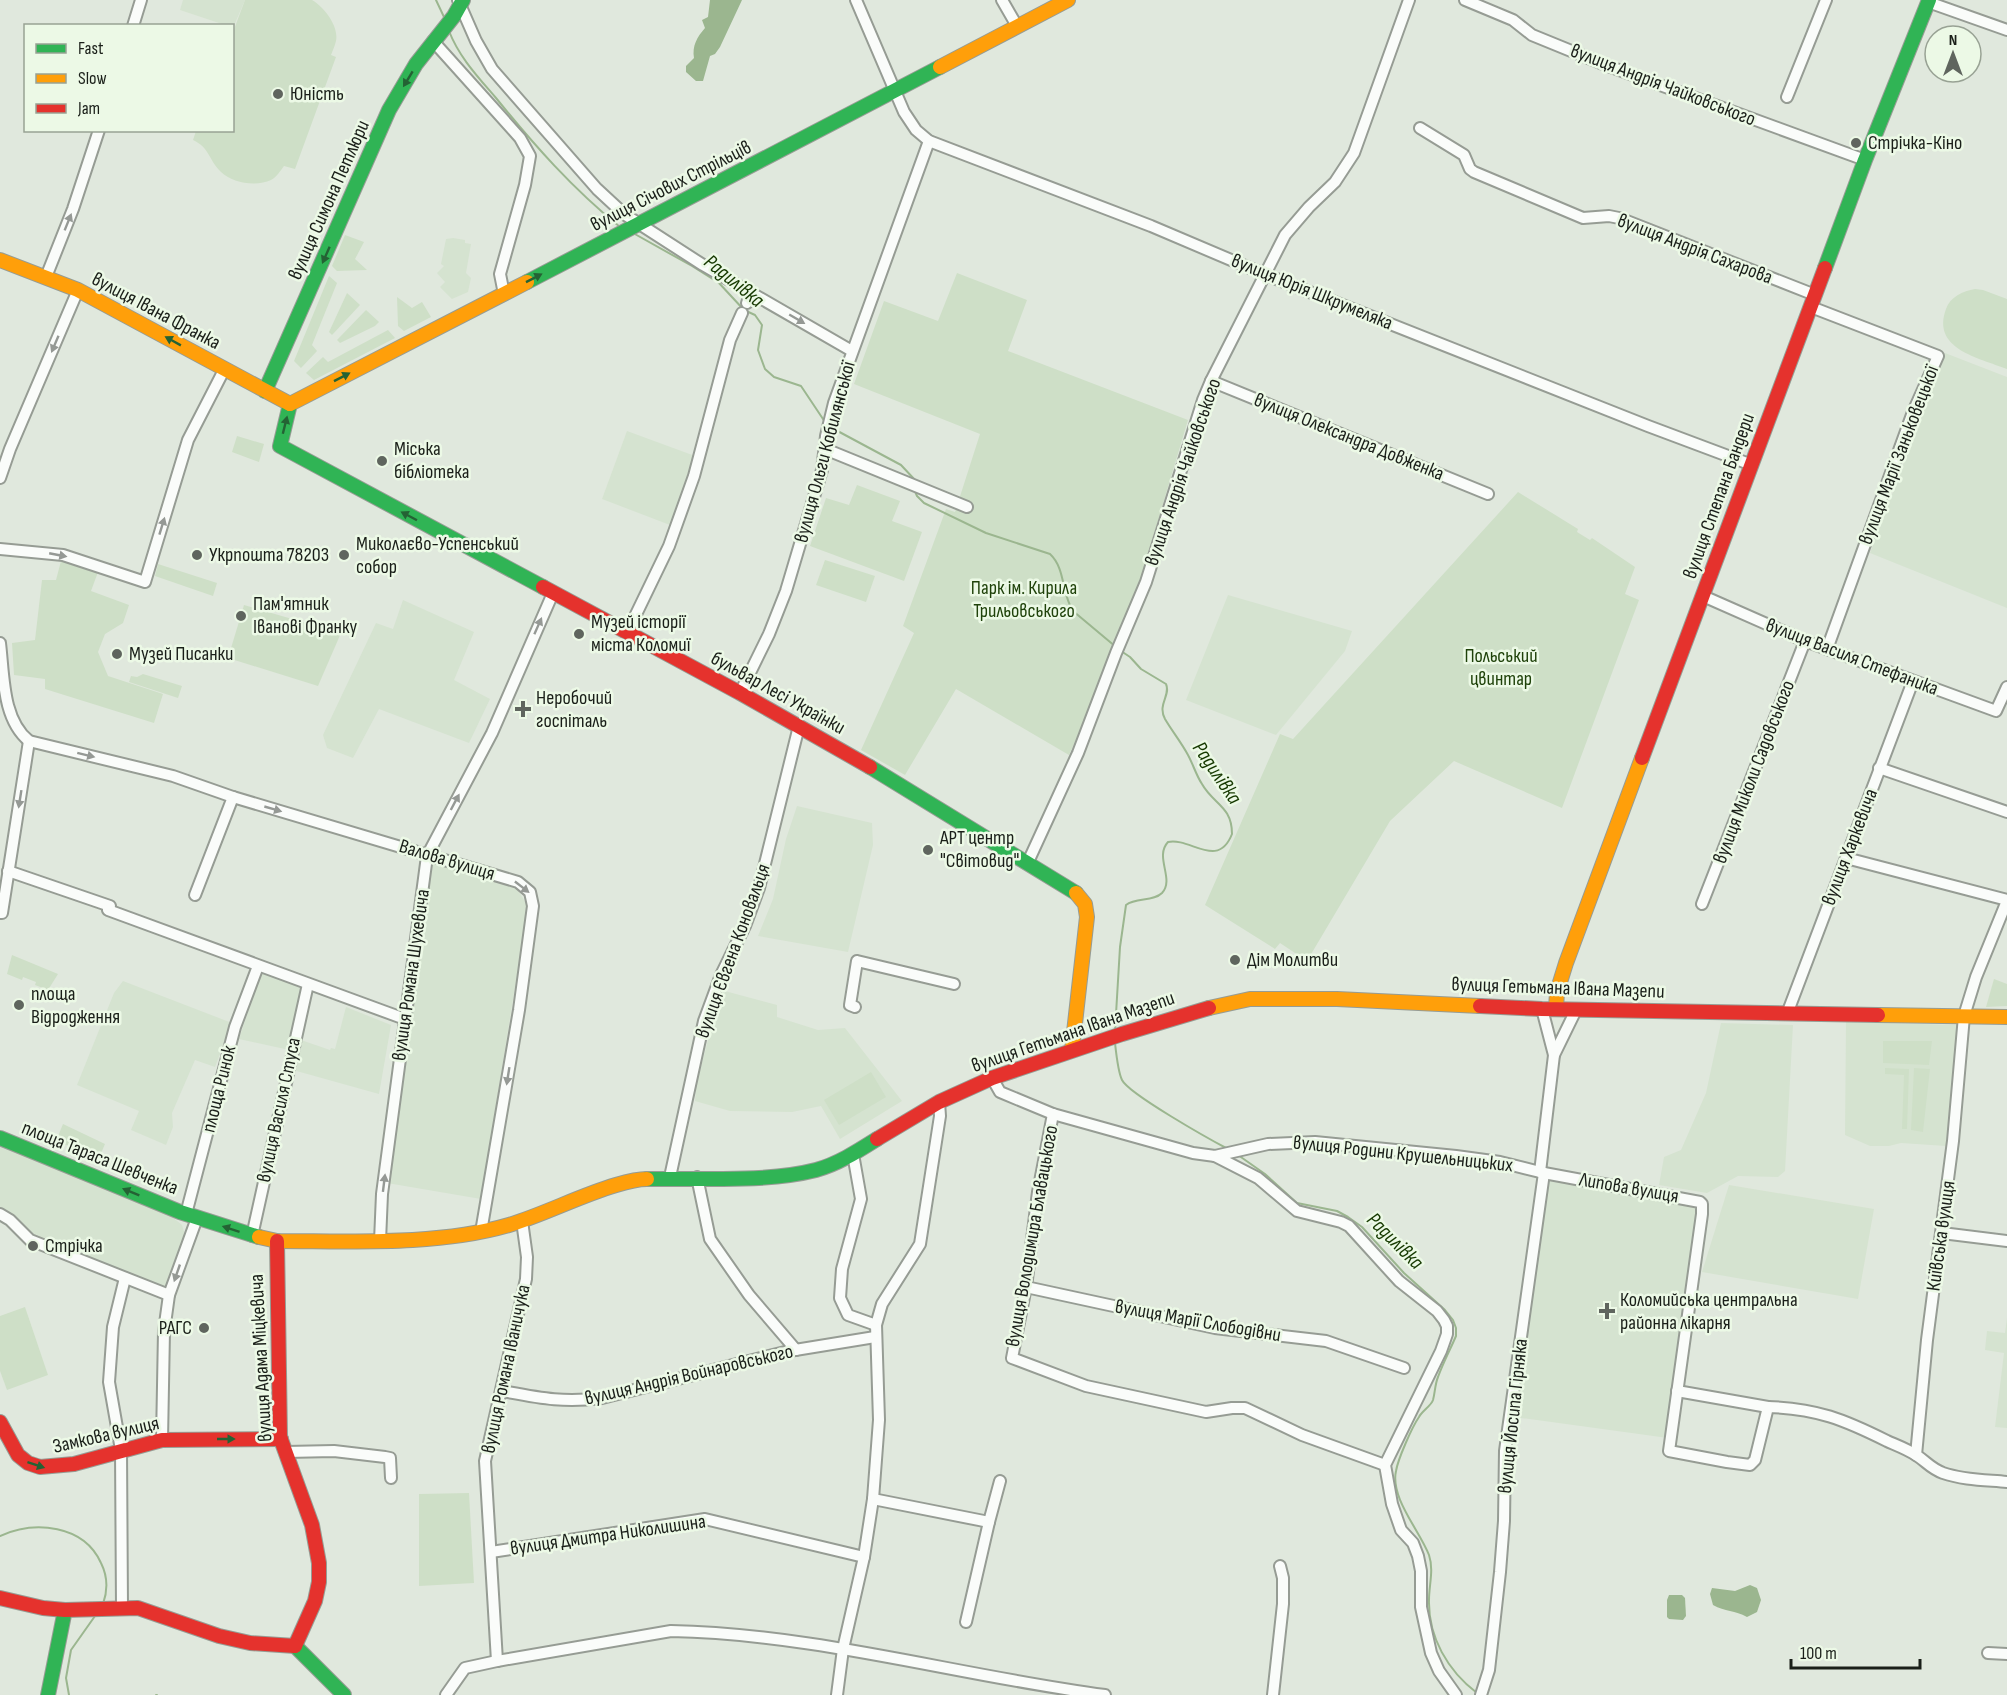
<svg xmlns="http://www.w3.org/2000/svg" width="2007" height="1695" viewBox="0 0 2007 1695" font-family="'Sofia Sans Condensed',sans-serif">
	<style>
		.built { fill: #d5e3d0 }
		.green { fill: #cedfc7 }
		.water { fill: #9bb68f }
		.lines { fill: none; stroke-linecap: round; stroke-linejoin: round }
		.stream { stroke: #9bb68f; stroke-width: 2 }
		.street-casing { stroke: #969c94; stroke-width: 14 }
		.fast-casing { stroke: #969c94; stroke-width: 16 }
		.slow-casing { stroke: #969c94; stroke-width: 16 }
		.jam-casing { stroke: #969c94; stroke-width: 16 }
		.street { stroke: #fafcfa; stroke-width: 10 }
		.fast { stroke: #30b455; stroke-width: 14 }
		.slow { stroke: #ff9f0a; stroke-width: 14 }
		.jam { stroke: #e5322d; stroke-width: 14 }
		.oneway { fill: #246234 }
		.oneway2 { fill: #959995 }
		.poi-dot { fill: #5f655e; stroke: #ecf9e6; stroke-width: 2 }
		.labels { text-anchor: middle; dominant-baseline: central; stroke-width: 5; stroke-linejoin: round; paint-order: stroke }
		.street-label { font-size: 20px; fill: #1a1f19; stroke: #ecf9e6 }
		.poi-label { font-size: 20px; fill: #1a1f19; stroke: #ecf9e6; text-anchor: start }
		.park-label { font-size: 20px; fill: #1f420a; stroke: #ecf9e6 }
		.water-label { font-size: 21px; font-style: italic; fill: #163901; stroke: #ecf9e6 }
	</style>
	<rect width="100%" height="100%" fill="#e0e8dd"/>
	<g class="built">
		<path d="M183 0H245L233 28 232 26 225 25 180 10Z"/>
		<path d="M453 238 465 240V243L471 244 466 273 471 278 468 292 452 299 440 287 445 282 437 273 444 266 441 264 446 239Z"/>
		<path d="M1945 353 2007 377V608L1870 553Z"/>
		<path d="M627 431 695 456 670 525 602 499Z"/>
		<path d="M1228 595 1352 631 1345 651 1276 735 1186 700Z"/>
		<path d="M403 600 474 632 454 680 490 699 469 743 379 709 353 758 327 748 323 735 376 623 393 629Z"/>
		<path d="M797 806 872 823 873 845 848 952 758 936 773 899 786 839Z"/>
		<path d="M430 860 515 886 528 906 481 1199 387 1183Z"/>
		<path d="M261 972 310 989 294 1051 239 1039Z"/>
		<path d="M123 981 232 1023 215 1067 195 1060 172 1113 173 1127 166 1145 131 1130 139 1111 77 1085 114 993Z"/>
		<path d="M721 990 777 1005V1017L818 1030 845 1028 902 1101 840 1139 821 1106 792 1112 730 1111 695 1101 696 1086Z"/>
		<path d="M346 1007 391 1025 379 1094 293 1070 301 1040 330 1050 331 1048 335 1049Z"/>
		<path d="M1846 1022 1957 1025 1959 1029 1946 1146 1901 1143 1889 1146H1870L1845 1135Z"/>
		<path d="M1721 1023 1793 1025 1785 1171 1778 1177 1738 1176 1707 1193 1659 1185 1664 1157 1681 1150 1706 1093Z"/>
		<path d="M0 1145 171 1216 182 1225 185 1235 165 1293 27 1238 19 1222 6 1210 0 1208Z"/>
		<path d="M1549 1179 1699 1205 1668 1438 1514 1417Z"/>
		<path d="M1729 1185 1874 1209 1858 1299 1702 1272Z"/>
		<path d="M2007 1318V1428L1995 1427 2004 1353 1985 1350 1987 1331 2005 1333Z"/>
	</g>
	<g class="green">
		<path d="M245 0H312C324 7 339 26 336 41 335 45 333 50 331 55L336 57 295 169 284 166C280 171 277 177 271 180 256 187 232 183 221 172 208 159 210 148 193 140L196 131 232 130 233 32Z"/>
		<path d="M345 235 364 242 355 259 367 270 337 271 332 266Z"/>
		<path d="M957 273 1027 300 1008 351 1188 420 1137 591 1108 668 1069 755 956 689 905 775 861 750 914 633 903 626 946 509 955 512 980 434 854 384 884 301 938 321Z"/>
		<path d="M329 276 337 283 312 345 317 351 301 368 294 361Z"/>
		<path d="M1975 289 1983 290 2007 299V369C1979 358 1931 349 1946 309 1950 297 1963 291 1975 289Z"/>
		<path d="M347 293 360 305 332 335 329 332Z"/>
		<path d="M397 297 412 308 422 302 431 317 404 331 398 326Z"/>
		<path d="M366 310 379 322 375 326 340 343 337 340Z"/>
		<path d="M388 330 395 338 314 380 306 373 323 357 328 362Z"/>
		<path d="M237 436 264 444 259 462 232 452Z"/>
		<path d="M857 485 900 501 892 521 922 532 904 581 810 546 826 498 849 505Z"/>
		<path d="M1518 492 1578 529 1577 532 1590 540 1592 538 1635 567 1625 594 1639 600 1562 808 1454 761 1390 821 1307 961 1280 943 1275 949 1205 905 1280 734 1293 739Z"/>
		<path d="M825 560 875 576 866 602 816 585Z"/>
		<path d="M61 561 98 572 91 591 129 605 123 623 105 634 98 652 108 676 163 694 154 723 45 689V679L14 675 12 643 35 640 42 580H56Z"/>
		<path d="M158 564 217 583 213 596 155 576Z"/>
		<path d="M244 605 341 633 318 686 228 658Z"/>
		<path d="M143 674 182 686 178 698 129 682 131 676 137 677Z"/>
		<path d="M12 955 58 974 48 990 35 985 36 982 23 977 22 980 7 974Z"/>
		<path d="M1994 979 2007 984V1006L1986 1007Z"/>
		<path d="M1883 1041H1932L1929 1065 1883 1063Z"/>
		<path d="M1885 1068 1909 1069 1907 1129H1902L1904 1075 1885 1074Z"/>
		<path d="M1914 1068 1930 1069 1923 1132 1911 1130Z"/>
		<path d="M871 1072 886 1097 839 1125 824 1100Z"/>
		<path d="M63 1124 105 1144 99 1158 56 1141Z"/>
		<path d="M25 1307 48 1375 7 1390 0 1371V1316Z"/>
		<path d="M469 1493 474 1583 419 1586V1494Z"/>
	</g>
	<g class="water">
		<path d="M710 0H742L720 47 715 54 710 56 703 81H696L686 72V66L694 58C692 46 697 37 705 28L702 20 708 17Z"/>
		<path d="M1750 1585 1757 1588 1761 1600 1757 1612 1747 1617C1735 1610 1725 1612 1713 1605L1710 1594 1712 1588 1735 1591Z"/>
		<path d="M1669 1595H1682L1685 1598 1686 1616 1683 1620 1669 1619 1667 1617V1600Z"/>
	</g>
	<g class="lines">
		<g class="stream">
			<path d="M436 0 444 17"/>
			<path d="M449 31C459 57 478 77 496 98 534 145 573 189 620 227"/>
			<path d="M633 233 692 266 719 283 744 310 755 315 762 325 758 350 765 369 774 377 801 386 825 422"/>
			<path d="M832 428 901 465 915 480"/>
			<path d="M914 489 917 496 924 503 986 533 1050 554C1066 569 1061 593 1073 611L1116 647"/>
			<path d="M1115 1031 1120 947 1126 905C1136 897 1153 902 1162 893 1175 879 1154 857 1168 842 1190 837 1218 870 1232 834 1232 806 1213 804 1202 784 1196 775 1193 764 1188 755 1181 742 1172 731 1165 719 1157 704 1171 696 1166 684L1141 669 1130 657 1121 651"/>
			<path d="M1115 1043C1116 1052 1118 1072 1122 1080 1129 1094 1209 1139 1228 1149"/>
			<path d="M1238 1155 1265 1174 1297 1203 1337 1211 1348 1217 1362 1227 1404 1273 1445 1310 1453 1320 1456 1328V1336C1450 1350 1443 1363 1438 1377 1435 1384 1435 1393 1433 1400 1431 1406 1422 1411 1419 1417 1412 1427 1398 1459 1396 1471 1390 1498 1420 1531 1429 1555 1434 1570 1429 1585 1429 1600 1428 1637 1448 1671 1477 1693"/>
			<path d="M0 1536C35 1520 84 1525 101 1563 108 1577 108 1590 103 1604"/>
			<path d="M69 1695 66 1678 71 1650 95 1616"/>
			<path d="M156 1695H157"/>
		</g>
		<defs>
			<g id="street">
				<path d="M458 0 476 41 492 69 597 189 624 214 703 265 852 351"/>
				<path d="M856 0 904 112 916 130 929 141 1151 226 1264 274 1648 426 1752 465"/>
				<path d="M1002 0 1017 26"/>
				<path d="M1465 0 1513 20 1532 35 1608 66 1865 160"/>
				<path d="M1928 2 2007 30"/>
				<path d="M133 26 141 0"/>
				<path d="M433 41 520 138 530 156 525 185 500 274 504 294"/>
				<path d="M1787 97 1826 0"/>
				<path d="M1420 128 1464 155 1470 169 1474 172 1583 218 1609 216 1619 218 1815 295"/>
				<path d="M46 277 73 209 99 130"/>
				<path d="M747 303 752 292"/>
				<path d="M1811 307 1938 356 1913 412 1827 649"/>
				<path d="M1211 381 1488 494"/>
				<path d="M825 449 967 507"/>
				<path d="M0 478 10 449 78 290"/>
				<path d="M0 549 63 555 145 582 188 440 224 370"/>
				<path d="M1703 596 1805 641 1996 711 2007 687"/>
				<path d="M627 633 669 546 694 476 730 340 742 313"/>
				<path d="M0 643C4 675 2 719 29 741L173 776 233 797 518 882 530 892 533 906 519 1010 481 1232"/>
				<path d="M740 693 769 634 786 591 822 470 826 436 834 403 929 141"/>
				<path d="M1879 768 2007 812"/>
				<path d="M1846 858 2007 900"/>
				<path d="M1028 862 1078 753 1116 653 1146 582 1203 400 1211 381 1285 235 1309 207 1335 182 1354 153 1409 0"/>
				<path d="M8 871 110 906"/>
				<path d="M195 895 233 797"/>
				<path d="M1702 904 1805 641"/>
				<path d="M108 910 405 1019"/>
				<path d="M0 913H2L29 741"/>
				<path d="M855 1007 850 1005 857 961 954 984"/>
				<path d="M1542 1009 1554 1055"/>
				<path d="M1787 1014 1913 681"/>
				<path d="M992 1078 1000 1092 1053 1114 1193 1153 1215 1156 1268 1144 1315 1142 1456 1156 1500 1162 1544 1173 1700 1202 1702 1204V1214L1669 1451 1727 1462 1750 1465 1755 1460 1768 1407C1816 1408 1845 1420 1887 1441 1896 1445 1907 1449 1916 1455 1927 1462 1930 1468 1943 1473 1963 1480 1986 1480 2007 1482"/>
				<path d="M1053 1114 1038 1192 1026 1287 1012 1358 1086 1386 1206 1412 1232 1408H1245L1302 1435 1385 1465"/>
				<path d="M853 1154 861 1199 842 1269 840 1298 848 1315 876 1325"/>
				<path d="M1215 1156 1258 1178 1297 1211 1341 1222 1349 1226 1399 1281 1437 1311 1444 1320 1447 1326V1334L1441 1351 1385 1465 1392 1504 1401 1530 1413 1543 1418 1556 1421 1571V1607L1431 1653 1439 1671 1456 1695"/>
				<path d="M1540 1172 1554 1055 1576 1010"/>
				<path d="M670 1177 704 1021 721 975 745 926 759 888 799 726"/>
				<path d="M697 1177 710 1239 749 1295 796 1350"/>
				<path d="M0 1214 10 1220 30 1240 169 1295"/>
				<path d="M186 1214 235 1027 258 966"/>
				<path d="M1942 1233 2007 1241"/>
				<path d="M252 1236 308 984"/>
				<path d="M380 1241 382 1194 427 856 492 733 553 593"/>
				<path d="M1026 1287 1215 1328 1326 1341 1404 1368"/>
				<path d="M502 1391C540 1398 563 1403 602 1398L789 1351 875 1337"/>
				<path d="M1677 1391 1768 1407"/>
				<path d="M162 1440 164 1331 169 1295 197 1218"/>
				<path d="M286 1452 334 1451 385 1457 390 1458 391 1478"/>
				<path d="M1916 1455 1927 1340 1953 1141 1964 1016 1976 977 2007 901"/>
				<path d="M873 1499 989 1522"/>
				<path d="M491 1552 705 1519 864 1557"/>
				<path d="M122 1608 121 1450 109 1382 113 1327 125 1278"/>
				<path d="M966 1622 989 1522 1000 1481"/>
				<path d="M1988 1653 2007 1654"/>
				<path d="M497 1661 485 1461 526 1279 527 1257 522 1221"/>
				<path d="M446 1695 465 1668 497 1661 671 1631C818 1634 960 1676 1105 1695"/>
				<path d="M837 1695 843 1649 864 1557 873 1499 879 1420 876 1325 882 1304 920 1244 940 1116 939 1102"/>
				<path d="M1273 1695 1283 1604V1578L1280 1566"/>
				<path d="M1481 1695 1489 1670 1500 1572 1504 1521 1505 1451 1544 1173"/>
			</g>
			<g id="fast">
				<path d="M1825 268 1865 160 1929 0"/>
				<path d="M527 282 940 67"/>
				<path d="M265 391 389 110 416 64 454 16 463 0"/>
				<path d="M290 404 280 446 543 587"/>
				<path d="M870 767 1076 893"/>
				<path d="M0 1138 180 1212 259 1237"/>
				<path d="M647 1179C700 1178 765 1183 816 1170 838 1164 858 1151 877 1139"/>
				<path d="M295 1646 344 1695"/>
				<path d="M48 1695 65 1610"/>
			</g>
			<g id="slow">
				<path d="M940 67 1068 0"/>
				<path d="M0 260 78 290 290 404"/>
				<path d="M290 404 527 282"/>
				<path d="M1209 1008 1250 999H1337L1480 1006"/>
				<path d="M1556 1009 1557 992 1566 963 1642 758"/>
				<path d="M1878 1015 2007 1017"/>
				<path d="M1072 1050 1087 917 1085 904 1076 893"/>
				<path d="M259 1237 277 1241C351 1241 437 1246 509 1225 545 1214 579 1196 616 1185 626 1182 636 1179 647 1179"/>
			</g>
			<g id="jam">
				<path d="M543 587 740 693 870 767"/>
				<path d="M1642 758 1825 268"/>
				<path d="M1480 1006 1542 1009 1878 1015"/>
				<path d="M877 1139 939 1102 992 1078 1122 1034 1209 1008"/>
				<path d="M277 1241 280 1437 312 1525 319 1563V1582L315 1601 295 1646"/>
				<path d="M0 1422 18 1455 28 1463 40 1467 74 1464 162 1440 281 1439"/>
				<path d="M0 1598 43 1608 65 1610 138 1608 219 1636 250 1643 295 1646"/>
			</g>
		</defs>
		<use href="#street" class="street-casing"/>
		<use href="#fast" class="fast-casing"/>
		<use href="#slow" class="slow-casing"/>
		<use href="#jam" class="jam-casing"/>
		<use href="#street" class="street"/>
		<use href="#fast" class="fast"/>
		<use href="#slow" class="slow"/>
		<use href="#jam" class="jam"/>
	</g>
	<defs><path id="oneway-solid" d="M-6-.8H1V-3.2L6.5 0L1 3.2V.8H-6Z" transform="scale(1.5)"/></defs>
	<g class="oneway">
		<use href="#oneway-solid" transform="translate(408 79) rotate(121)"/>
		<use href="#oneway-solid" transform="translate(326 255) rotate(114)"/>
		<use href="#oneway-solid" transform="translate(534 278) rotate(-27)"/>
		<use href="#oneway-solid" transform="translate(173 341) rotate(-151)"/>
		<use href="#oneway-solid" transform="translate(342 377) rotate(-27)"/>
		<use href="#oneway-solid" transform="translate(285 425) rotate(-76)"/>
		<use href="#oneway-solid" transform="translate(409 516) rotate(-152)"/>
		<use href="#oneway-solid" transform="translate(131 1192) rotate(-158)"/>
		<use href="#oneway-solid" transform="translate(231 1229) rotate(-162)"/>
		<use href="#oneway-solid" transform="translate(226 1439)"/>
		<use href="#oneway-solid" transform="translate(36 1465) rotate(18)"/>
	</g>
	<g class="oneway2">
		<use href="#oneway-solid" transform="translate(68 222) rotate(-68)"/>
		<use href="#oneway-solid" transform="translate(797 319) rotate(30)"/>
		<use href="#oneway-solid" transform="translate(55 344) rotate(113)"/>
		<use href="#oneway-solid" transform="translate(162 526) rotate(-73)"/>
		<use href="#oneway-solid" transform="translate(58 555) rotate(11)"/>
		<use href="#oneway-solid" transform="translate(538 626) rotate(-66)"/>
		<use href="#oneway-solid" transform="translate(86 755) rotate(14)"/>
		<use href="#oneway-solid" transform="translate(20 799) rotate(99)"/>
		<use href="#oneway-solid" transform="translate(455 802) rotate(-62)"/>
		<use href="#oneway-solid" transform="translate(273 809) rotate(16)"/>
		<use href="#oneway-solid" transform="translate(522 887) rotate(38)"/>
		<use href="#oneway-solid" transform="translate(508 1076) rotate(99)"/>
		<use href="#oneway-solid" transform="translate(384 1183) rotate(-83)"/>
		<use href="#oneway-solid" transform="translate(177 1273) rotate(109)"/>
	</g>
	<g class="poi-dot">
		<circle cx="278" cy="94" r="6"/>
		<circle cx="1856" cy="143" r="6"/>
		<circle cx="382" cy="461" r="6"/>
		<circle cx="197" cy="555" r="6"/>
		<circle cx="344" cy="555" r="6"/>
		<circle cx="241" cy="616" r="6"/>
		<circle cx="579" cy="634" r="6"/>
		<circle cx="117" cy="654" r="6"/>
		<path d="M520 700h6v6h6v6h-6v6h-6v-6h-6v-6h6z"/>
		<circle cx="928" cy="850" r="6"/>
		<circle cx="1235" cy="960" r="6"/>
		<circle cx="19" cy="1005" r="6"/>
		<circle cx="33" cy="1246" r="6"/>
		<path d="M1604 1302h6v6h6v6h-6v6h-6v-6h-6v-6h6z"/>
		<circle cx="204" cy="1328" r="6"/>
	</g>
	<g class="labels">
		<g class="street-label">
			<text transform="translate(1663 85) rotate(21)">вулиця Андрія Чайковського</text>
			<text transform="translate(671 186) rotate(-27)">вулиця Січових Стрільців</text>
			<text transform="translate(329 200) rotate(-66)">вулиця Симона Петлюри</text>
			<text transform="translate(1695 249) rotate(21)">вулиця Андрія Сахарова</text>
			<text transform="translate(1312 292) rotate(22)">вулиця Юрія Шкрумеляка</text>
			<text transform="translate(156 311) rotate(28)">вулиця Івана Франка</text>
			<text transform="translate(1349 437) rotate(22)">вулиця Олександра Довженка</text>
			<text transform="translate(825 452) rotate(-75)">вулиця Ольги Кобилянської</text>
			<text transform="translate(1899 455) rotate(-69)">вулиця Марії Заньковецької</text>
			<text transform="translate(1183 472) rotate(-71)">вулиця Андрія Чайковського</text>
			<text transform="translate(1719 496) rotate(-70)">вулиця Степана Бандери</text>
			<text transform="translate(1852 657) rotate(21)">вулиця Василя Стефаника</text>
			<text transform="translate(778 693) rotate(29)">бульвар Лесі Українки</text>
			<text transform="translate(1754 772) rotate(-69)">вулиця Миколи Садовського</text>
			<text transform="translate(1850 847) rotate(-69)">вулиця Харкевича</text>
			<text transform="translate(447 860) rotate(17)">Валова вулиця</text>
			<text transform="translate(733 951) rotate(-70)">вулиця Євгена Коновальця</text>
			<text transform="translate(411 975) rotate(-82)">вулиця Романа Шухевича</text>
			<text transform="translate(1558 988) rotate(2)">вулиця Гетьмана Івана Мазепи</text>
			<text transform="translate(1073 1032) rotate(-19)">вулиця Гетьмана Івана Мазепи</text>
			<text transform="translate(219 1089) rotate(-76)">площа Ринок</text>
			<text transform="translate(279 1110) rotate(-78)">вулиця Василя Стуса</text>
			<text transform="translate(1403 1154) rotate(6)">вулиця Родини Крушельницьких</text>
			<text transform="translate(100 1158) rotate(22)">площа Тараса Шевченка</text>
			<text transform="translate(1629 1188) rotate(10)">Липова вулиця</text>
			<text transform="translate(1032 1236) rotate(-80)">вулиця Володимира Блавацького</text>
			<text transform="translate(1941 1236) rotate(-82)">Київська вулиця</text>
			<text transform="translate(1198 1321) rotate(10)">вулиця Марії Слободівни</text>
			<text transform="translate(261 1358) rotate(-93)">вулиця Адама Міцкевича</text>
			<text transform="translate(506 1369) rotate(-78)">вулиця Романа Іваничука</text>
			<text transform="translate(689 1375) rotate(-13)">вулиця Андрія Войнаровського</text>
			<text transform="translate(1513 1416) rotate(-84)">вулиця Йосипа Гірняка</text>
			<text transform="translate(106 1435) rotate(-13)">Замкова вулиця</text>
			<text transform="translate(608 1535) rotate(-8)">вулиця Дмитра Николишина</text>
		</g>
		<g class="poi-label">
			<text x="290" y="94">Юність</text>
			<text x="1868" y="143">Стрічка-Кіно</text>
			<text x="394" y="449">Міська<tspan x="394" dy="23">бібліотека</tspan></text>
			<text x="356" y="544">Миколаєво-Успенський<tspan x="356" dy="23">собор</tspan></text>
			<text x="209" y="555">Укрпошта 78203</text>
			<text x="253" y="604">Пам'ятник<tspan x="253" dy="23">Іванові Франку</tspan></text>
			<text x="591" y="622">Музей історії<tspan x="591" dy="23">міста Коломиї</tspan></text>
			<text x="129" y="654">Музей Писанки</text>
			<text x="536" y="698">Неробочий<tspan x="536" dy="23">госпіталь</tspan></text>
			<text x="940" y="838">АРТ центр<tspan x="940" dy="23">"Світовид"</tspan></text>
			<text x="1247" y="960">Дім Молитви</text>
			<text x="31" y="994">площа<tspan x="31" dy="23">Відродження</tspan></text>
			<text x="45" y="1246">Стрічка</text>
			<text x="1620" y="1300">Коломийська центральна<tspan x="1620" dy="23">районна лікарня</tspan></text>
			<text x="192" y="1328" text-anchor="end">РАГС</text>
		</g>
		<g class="park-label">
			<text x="1024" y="588">Парк ім. Кирила<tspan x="1024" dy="23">Трильовського</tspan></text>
			<text x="1501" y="656">Польський<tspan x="1501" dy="23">цвинтар</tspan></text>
		</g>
		<g class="water-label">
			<text transform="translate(734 281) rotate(39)">Радилівка</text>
			<text transform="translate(1217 773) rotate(56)">Радилівка</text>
			<text transform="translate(1395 1241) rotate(45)">Радилівка</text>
		</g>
	</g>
	<rect x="24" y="24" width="210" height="108" fill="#ecf9e6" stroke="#98a294" stroke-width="1.5"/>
	<rect x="36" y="44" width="30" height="9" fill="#30b455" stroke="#98a294" stroke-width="1.5"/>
	<text x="78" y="54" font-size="18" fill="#1a1f19">Fast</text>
	<rect x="36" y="74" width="30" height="9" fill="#ff9f0a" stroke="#98a294" stroke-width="1.5"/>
	<text x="78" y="84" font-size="18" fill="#1a1f19">Slow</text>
	<rect x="36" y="104" width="30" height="9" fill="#e5322d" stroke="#98a294" stroke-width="1.5"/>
	<text x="78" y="114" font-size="18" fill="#1a1f19">Jam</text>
	<g transform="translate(1953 54)"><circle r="28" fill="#ecf9e6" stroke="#98a294" stroke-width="1.5"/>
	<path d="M0-4.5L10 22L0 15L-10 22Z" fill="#5f655e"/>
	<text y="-9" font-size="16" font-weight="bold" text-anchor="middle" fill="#1a1f19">N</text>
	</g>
	<path d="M1791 1659v9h129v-9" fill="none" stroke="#1a1f19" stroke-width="3"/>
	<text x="1800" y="1659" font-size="18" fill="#1a1f19" stroke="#ecf9e6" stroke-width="4.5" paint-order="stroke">100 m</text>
</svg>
